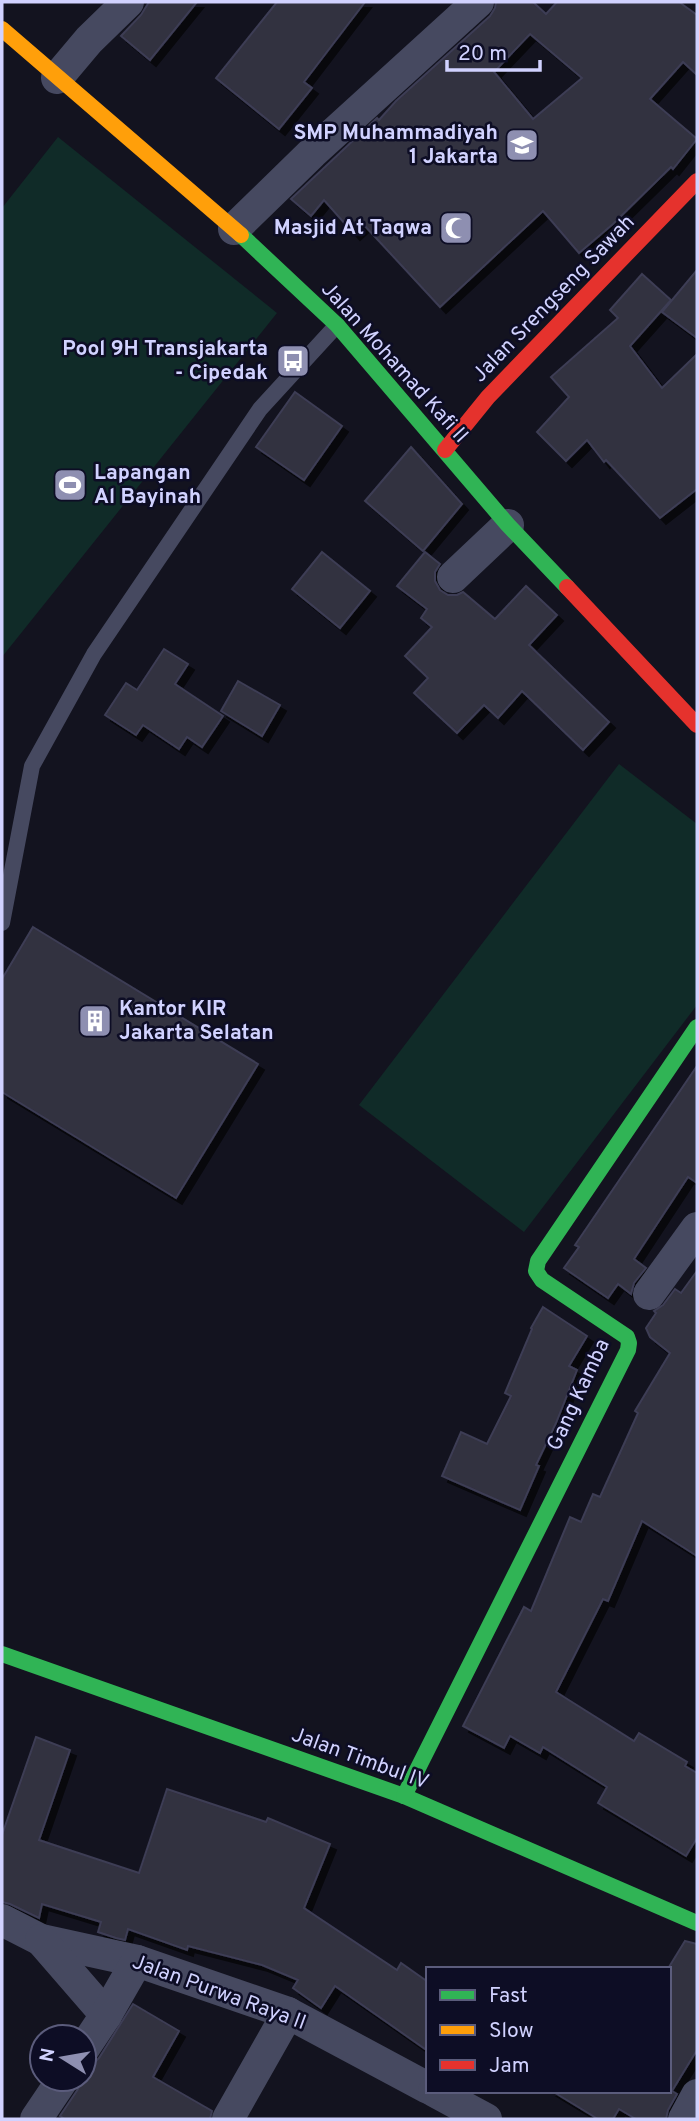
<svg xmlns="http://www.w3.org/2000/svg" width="699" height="2121" viewBox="0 0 699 2121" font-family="Overpass,sans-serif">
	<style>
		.green { fill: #102b28 }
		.building { fill: #313041; stroke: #3d3d54; stroke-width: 2; fill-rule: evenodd; filter: url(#shadow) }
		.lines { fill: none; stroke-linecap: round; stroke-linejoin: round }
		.lane { stroke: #464960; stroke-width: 16 }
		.street { stroke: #464960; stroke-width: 32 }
		.fast { stroke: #30b455; stroke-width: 16 }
		.slow { stroke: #ff9f0a; stroke-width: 16 }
		.jam { stroke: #e5322d; stroke-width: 16 }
		.labels { text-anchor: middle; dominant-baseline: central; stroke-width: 5; stroke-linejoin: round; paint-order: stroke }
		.poi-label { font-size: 21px; font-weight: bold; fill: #d1d2ff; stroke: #0d0d25; text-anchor: end }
		.street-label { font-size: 21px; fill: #d1d2ff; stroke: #0d0d25 }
	</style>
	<defs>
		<filter id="shadow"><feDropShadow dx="6" dy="6" stdDeviation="0" flood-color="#0009"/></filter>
	</defs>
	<rect width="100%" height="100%" fill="#13131f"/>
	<g class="green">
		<path d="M58 137 277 313 2 657V208Z"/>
		<path d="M619 764 697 824V1005L524 1232 359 1105Z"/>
	</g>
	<g class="building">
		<path d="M149 2H197L150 60 121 36 141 15Z"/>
		<path d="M277 2H365L304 82 312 88 279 129 216 78Z"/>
		<path d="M496 2H533L546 14 557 2H679L697 15V75L683 62 650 99 697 139 673 169 671 167 613 224 579 253 543 211 440 307 364 225 354 234 324 200 311 216 291 199 377 118 379 120 396 101 490 16 495 8ZM530 34 582 78 533 119 494 72Z"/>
		<path d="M697 270V338L662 312Z"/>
		<path d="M642 274 671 300 630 346 662 388 697 354V489L660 518 606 460 604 462 587 440 566 461 537 432 569 397 551 377 618 318 610 310Z"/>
		<path d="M295 392 342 426 304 480 256 447Z"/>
		<path d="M411 447 462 504 423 551 365 501Z"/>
		<path d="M322 552 370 591 340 628 292 589Z"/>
		<path d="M425 552 440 564 435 572V581L440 590 448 595H457L463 592 495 619 526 586 557 615 529 645 609 722 583 750 522 691 498 718 484 705 457 733 414 693 428 678 405 656 432 627 421 618 427 609 397 586Z"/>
		<path d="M164 649 188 664 175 684 223 716 202 747 187 737 179 749 143 725 136 735 105 715 126 683 137 690Z"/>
		<path d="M238 681 280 705 262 736 221 711Z"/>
		<path d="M33 927 258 1064 176 1198 2 1092V979Z"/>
		<path d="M697 1066V1183L688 1177 634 1259 646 1268 634 1283 631 1294 618 1284 608 1298 564 1268 579 1247 575 1245Z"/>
		<path d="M697 1271V1556L642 1521 608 1601 603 1599 556 1692 634 1741 639 1733 687 1762 685 1766 697 1773V1838L686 1856 598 1803 607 1787 543 1747 540 1753 510 1736 504 1748 463 1726 524 1607 531 1611 570 1517 581 1522 593 1494 600 1497 638 1413 635 1411 670 1353 650 1337 646 1328 656 1313 654 1311 663 1305 675 1289 681 1293Z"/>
		<path d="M543 1307 587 1336 569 1366 577 1370 556 1423 536 1465 539 1466 520 1510 442 1476 461 1432 487 1444 511 1396 505 1393 532 1329 531 1328Z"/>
		<path d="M36 1737 70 1750 39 1840 139 1873 167 1789 266 1822 268 1818 330 1844 304 1908 397 1970 401 1963 428 1982V2051L335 1986 321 2008 293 1988 298 1980 262 1965 188 1946 187 1950 128 1929 125 1940 116 1938 98 1932 101 1922 42 1904 39 1918 10 1904 2 1902V1835Z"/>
		<path d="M685 1941 697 1944V2050L672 2091 677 2094 668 2110 666 2119H636L619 2109 613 2119H598L552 2091H669V1967Z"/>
		<path d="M133 2004 179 2031 153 2077 212 2111 210 2119H65L60 2116 78 2089 81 2079H84V2066L93 2064 99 2058Z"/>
	</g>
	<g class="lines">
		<path class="lane" d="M2 923 32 766 94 654 260 409 337 325"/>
		<g class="street">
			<path d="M57 78 89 40 128 2"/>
			<path d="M234 229 312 153 478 2"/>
			<path d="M453 577 508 525"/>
			<path d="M649 1294 697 1228"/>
			<path d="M2 1920 41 1940 137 1961 288 2013 428 2088"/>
			<path d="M41 1940 106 2015"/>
			<path d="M84 2048 106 2015 137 1961"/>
			<path d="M434 2091 486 2119"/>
			<path d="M36 2119 63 2079"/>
			<path d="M228 2119 288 2013"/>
			<path d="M684 2119 697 2095"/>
		</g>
		<g class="fast">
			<path d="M241 235 337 325 508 525 567 587"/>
			<path d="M2 1654 404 1796 697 1923"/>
			<path d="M404 1796 628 1350 629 1343 627 1337 542 1280 536 1271 538 1261 697 1027"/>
		</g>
		<path class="slow" d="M2 29 241 235"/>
		<g class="jam">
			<path d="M445 450 488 397 697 181"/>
			<path d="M567 587 697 725"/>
		</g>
	</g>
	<defs>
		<symbol id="school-square" viewBox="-11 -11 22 22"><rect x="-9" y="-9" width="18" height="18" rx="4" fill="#8e8fb1" stroke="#0d0d25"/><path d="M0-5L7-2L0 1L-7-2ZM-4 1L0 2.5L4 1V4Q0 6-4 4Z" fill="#fff"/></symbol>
		<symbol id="mosque-square" viewBox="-11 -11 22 22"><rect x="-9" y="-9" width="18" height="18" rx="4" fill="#8e8fb1" stroke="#0d0d25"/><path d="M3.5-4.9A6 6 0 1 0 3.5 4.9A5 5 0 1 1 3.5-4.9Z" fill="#fff"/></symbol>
		<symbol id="bus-square" viewBox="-11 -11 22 22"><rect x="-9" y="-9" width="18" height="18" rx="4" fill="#8e8fb1" stroke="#0d0d25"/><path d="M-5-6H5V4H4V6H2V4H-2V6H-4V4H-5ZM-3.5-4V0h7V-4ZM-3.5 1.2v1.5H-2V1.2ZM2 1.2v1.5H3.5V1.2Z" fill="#fff"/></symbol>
		<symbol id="stadium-square" viewBox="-11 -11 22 22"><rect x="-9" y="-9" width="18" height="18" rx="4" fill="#8e8fb1" stroke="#0d0d25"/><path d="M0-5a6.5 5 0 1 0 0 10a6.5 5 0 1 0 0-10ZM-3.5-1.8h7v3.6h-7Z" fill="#fff"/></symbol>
		<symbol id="building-square" viewBox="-11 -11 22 22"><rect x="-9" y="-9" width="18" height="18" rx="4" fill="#8e8fb1" stroke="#0d0d25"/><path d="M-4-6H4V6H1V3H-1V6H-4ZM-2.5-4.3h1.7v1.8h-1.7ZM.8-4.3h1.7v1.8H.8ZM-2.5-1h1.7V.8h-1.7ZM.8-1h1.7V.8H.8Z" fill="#fff"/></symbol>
	</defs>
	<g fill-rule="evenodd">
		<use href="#school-square" x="503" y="126" width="38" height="38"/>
		<use href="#mosque-square" x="437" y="209" width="38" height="38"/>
		<use href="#bus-square" x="274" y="342" width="38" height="38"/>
		<use href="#stadium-square" x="51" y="466" width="38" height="38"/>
		<use href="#building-square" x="76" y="1002" width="38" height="38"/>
	</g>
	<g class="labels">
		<g class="poi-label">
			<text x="498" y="133">SMP Muhammadiyah<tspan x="498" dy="24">1 Jakarta</tspan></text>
			<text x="432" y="228">Masjid At Taqwa</text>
			<text x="268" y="349">Pool 9H Transjakarta<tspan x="268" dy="24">- Cipedak</tspan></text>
			<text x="94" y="473" text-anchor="start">Lapangan<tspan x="94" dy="24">Al Bayinah</tspan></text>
			<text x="119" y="1009" text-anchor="start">Kantor KIR<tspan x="119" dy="24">Jakarta Selatan</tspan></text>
		</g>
		<g class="street-label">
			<text transform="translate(554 299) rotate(-46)">Jalan Srengseng Sawah</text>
			<text transform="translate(394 363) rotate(48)">Jalan Mohamad Kafi II</text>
			<text transform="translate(579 1395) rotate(-65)">Gang Kamba</text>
			<text transform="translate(360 1759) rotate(20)">Jalan Timbul IV</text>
			<text transform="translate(219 1993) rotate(20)">Jalan Purwa Raya II</text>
		</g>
	</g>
	<rect width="699" height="2121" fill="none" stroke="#d1d2ff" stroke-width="7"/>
	<rect x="426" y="1967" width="245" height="126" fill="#0d0d25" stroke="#5b5c7c" stroke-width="2"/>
	<rect x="440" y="1990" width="35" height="10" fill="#30b455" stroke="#5b5c7c" stroke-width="2"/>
	<text x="489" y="2002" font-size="21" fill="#d1d2ff">Fast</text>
	<rect x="440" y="2025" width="35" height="10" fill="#ff9f0a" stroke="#5b5c7c" stroke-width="2"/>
	<text x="489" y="2037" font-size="21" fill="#d1d2ff">Slow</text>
	<rect x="440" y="2060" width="35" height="10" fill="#e5322d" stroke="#5b5c7c" stroke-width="2"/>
	<text x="489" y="2072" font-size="21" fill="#d1d2ff">Jam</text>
	<g transform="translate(63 2058) rotate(281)"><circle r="33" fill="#0d0d25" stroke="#5b5c7c" stroke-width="2"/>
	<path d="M0-5L12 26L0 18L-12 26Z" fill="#8e8fb1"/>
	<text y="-10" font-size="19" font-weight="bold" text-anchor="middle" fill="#d1d2ff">N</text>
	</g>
	<path d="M447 60v10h93v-10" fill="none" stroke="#d1d2ff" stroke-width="3.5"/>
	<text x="458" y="60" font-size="21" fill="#d1d2ff" stroke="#0d0d25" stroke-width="5" paint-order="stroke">20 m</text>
</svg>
